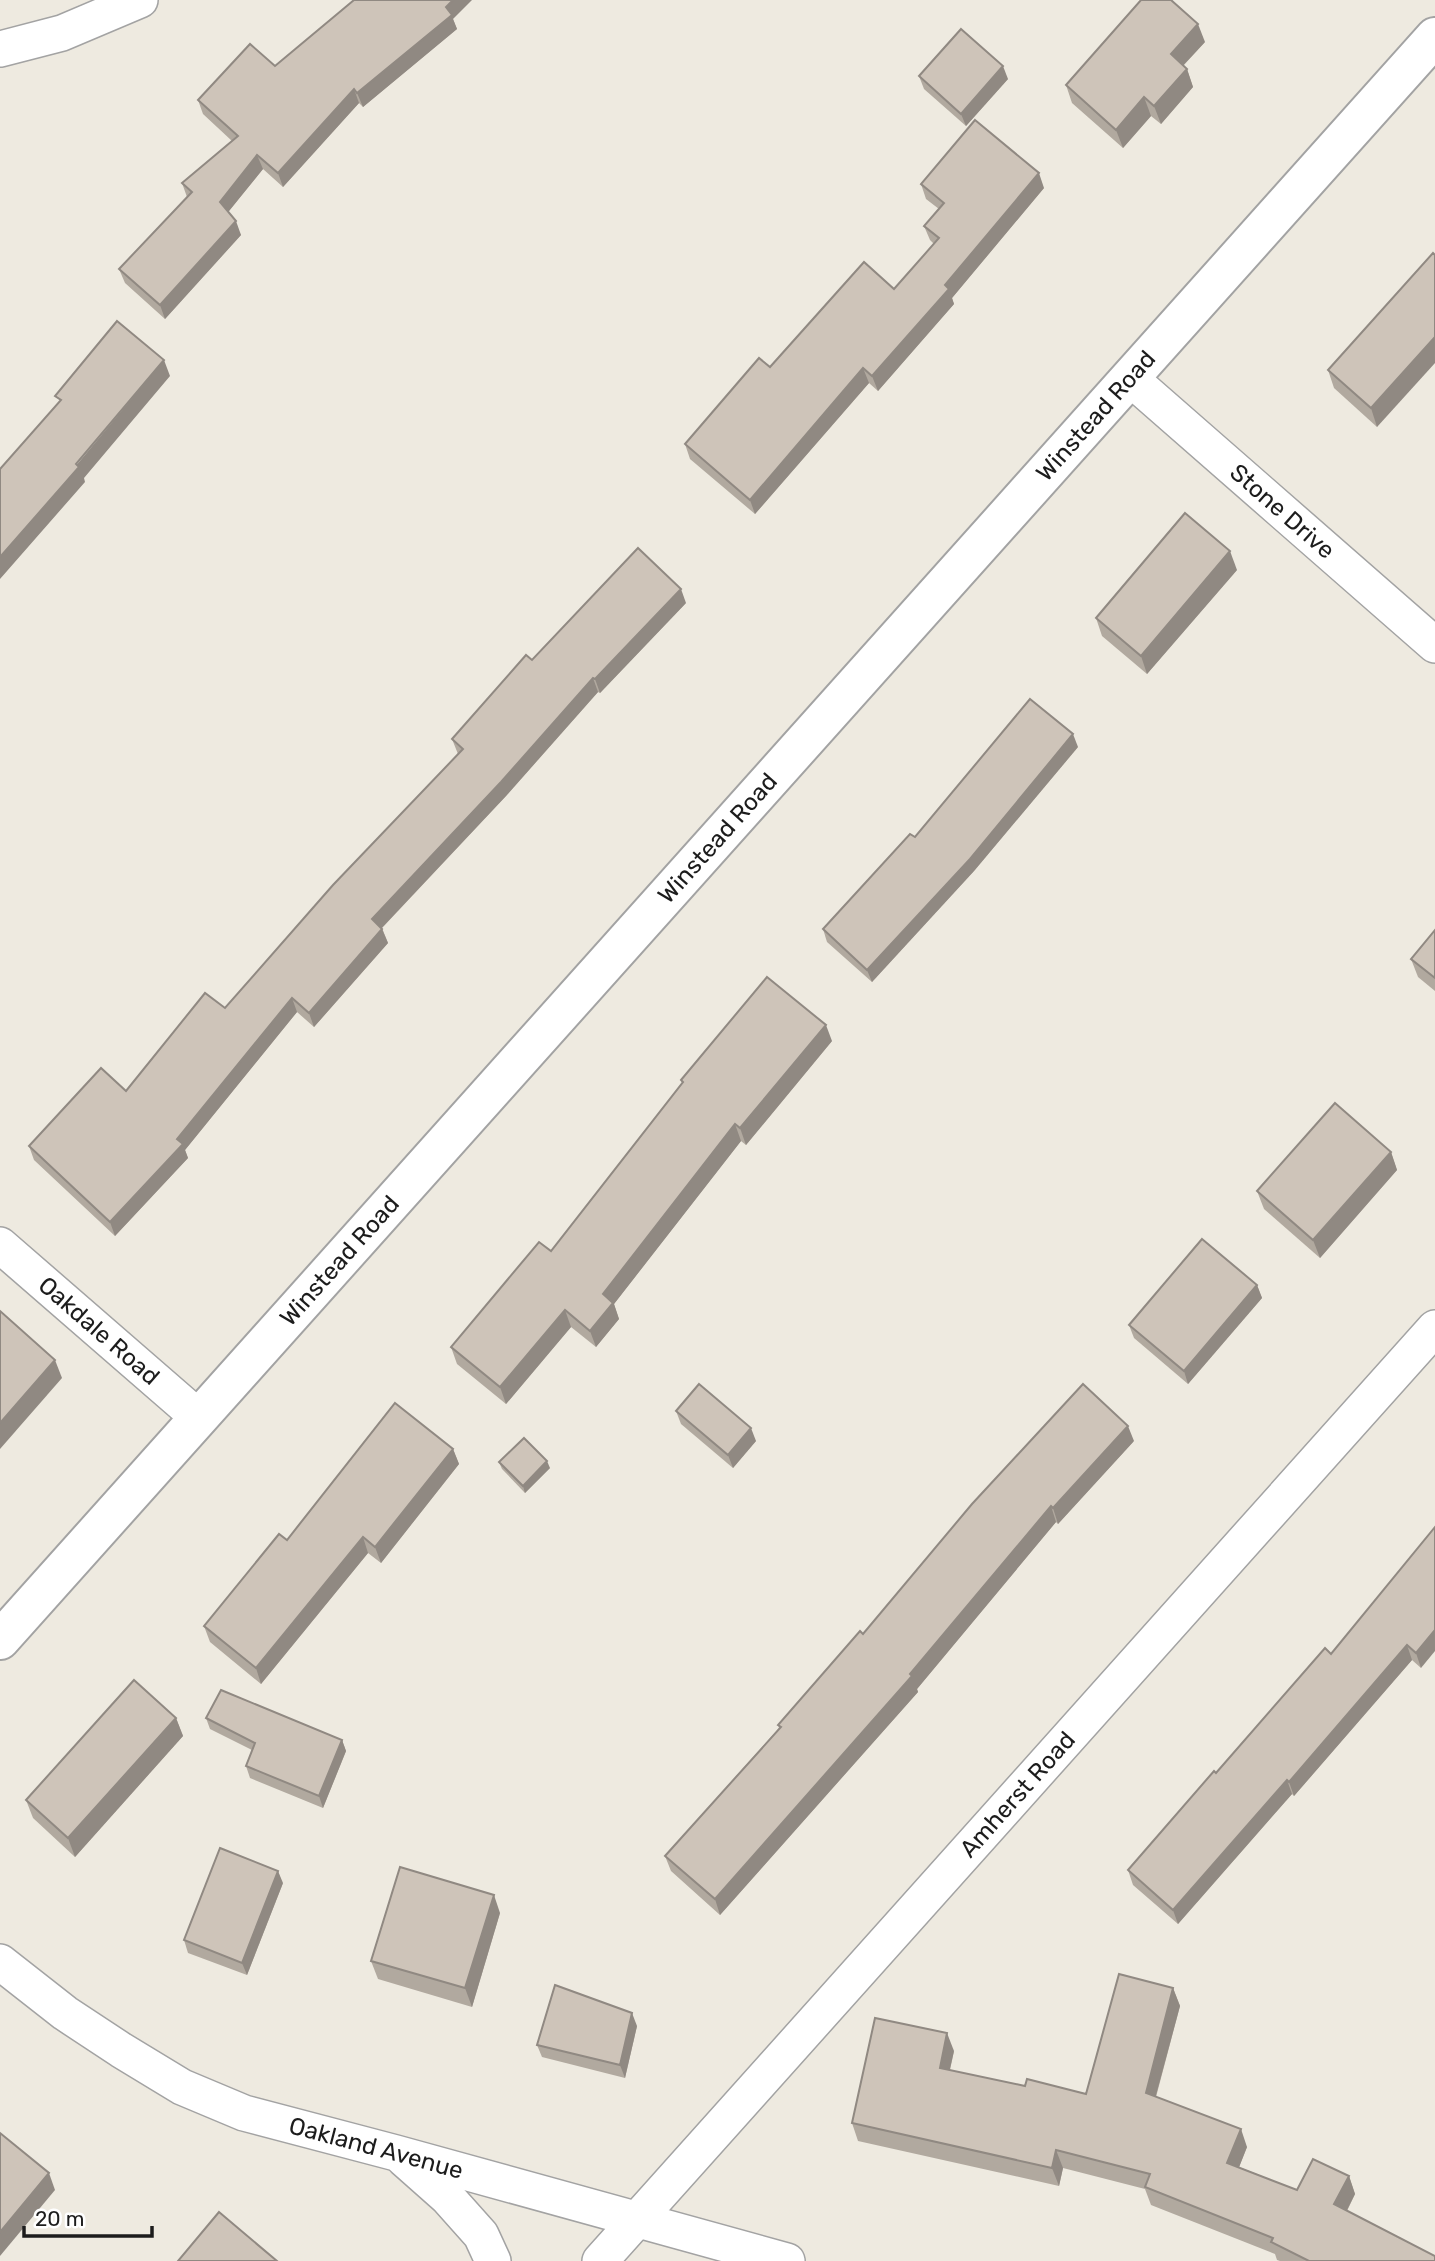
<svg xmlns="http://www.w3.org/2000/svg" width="1435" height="2261" viewBox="0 0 1435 2261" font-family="Rubik,sans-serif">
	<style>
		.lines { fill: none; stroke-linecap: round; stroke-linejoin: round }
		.minor-casing { stroke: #a3a3a3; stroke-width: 38 }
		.tertiary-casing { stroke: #a3a3a3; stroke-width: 42 }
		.minor { stroke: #fff; stroke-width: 35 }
		.tertiary { stroke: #fff; stroke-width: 38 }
		.wall { fill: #b1a99f }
		.shaded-wall { fill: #908982 }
		.building { fill: #cec4b9; stroke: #908982; stroke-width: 2 }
		.labels { text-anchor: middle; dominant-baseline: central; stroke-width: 5; stroke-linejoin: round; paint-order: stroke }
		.street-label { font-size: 24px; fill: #1c1c1c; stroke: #fff }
	</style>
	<rect width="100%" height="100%" fill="#eeeae0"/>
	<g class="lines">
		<defs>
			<g id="minor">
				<path d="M0 49 62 33 140 0"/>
				<path id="s1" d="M1131 379 1435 645"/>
				<path id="s2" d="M0 1245 198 1417"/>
				<path id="s3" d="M0 1962 65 2013 121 2050 182 2087 244 2113 396 2153 787 2261"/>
				<path d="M404 2159 448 2198 481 2235 493 2261"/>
				<path id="s4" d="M600 2261 1435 1328"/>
			</g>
			<g id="tertiary">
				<path id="s5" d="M0 1640 1435 37"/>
			</g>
		</defs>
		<use href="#minor" class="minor-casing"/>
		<use href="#tertiary" class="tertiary-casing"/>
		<use href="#minor" class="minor"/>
		<use href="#tertiary" class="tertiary"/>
	</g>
	<g class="wall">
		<path d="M453 19 457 29 363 107 359 103 283 187 263 169 228 212 241 235 165 319 125 283 119 269 187 197 182 183 232 141 203 114 198 100 275 66Z"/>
		<path d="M1205 42 1183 66 1187 69 1193 87 1161 124 1151 116 1123 148 1072 103 1066 85Z"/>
		<path d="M919 76 1008 79 966 126 924 89Z"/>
		<path d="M921 184 1044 188 952 298 954 304 878 391 869 383 755 514 690 459 685 444 770 367 894 289 934 244 930 240 924 226 939 209 926 199Z"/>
		<path d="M1435 255 1377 427 1334 388 1328 370Z"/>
		<path d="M1237 570 1147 674 1102 636 1096 618Z"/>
		<path d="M686 603 600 693 598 692 506 796 382 928 388 943 314 1027 297 1012 185 1150 188 1158 115 1236 34 1160 29 1146 126 1091 225 1008 458 754 452 739 532 660Z"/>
		<path d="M1078 747 974 871 872 982 827 942 823 929 915 837Z"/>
		<path d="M1435 930V991L1418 977 1411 959Z"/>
		<path d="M832 1041 746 1145 741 1141 614 1304 619 1319 596 1347 571 1327 506 1404 457 1364 451 1347 551 1251 682 1083 681 1080Z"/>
		<path d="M1391 1152 1397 1170 1320 1258 1264 1209 1257 1191Z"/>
		<path d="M1257 1285 1262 1298 1188 1384 1134 1338 1129 1325Z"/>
		<path d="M676 1411 756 1441 733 1468 681 1424Z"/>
		<path d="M1134 1441 1058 1524 1056 1522 917 1689 918 1692 720 1915 671 1871 665 1856 779 1728 778 1725 863 1634Z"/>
		<path d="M453 1449 459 1464 381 1563 368 1553 261 1684 210 1642 204 1626 287 1540Z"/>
		<path d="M499 1462 550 1468 525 1493 502 1469Z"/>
		<path d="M1435 1527 1421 1668 1412 1660 1294 1796 1292 1794 1178 1924 1133 1885 1128 1870 1216 1773 1331 1654Z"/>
		<path d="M176 1718 183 1736 75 1857 33 1818 26 1800Z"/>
		<path d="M206 1718 342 1740 346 1751 323 1808 250 1778 246 1766 252 1750 210 1729Z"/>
		<path d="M283 1883 247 1975 188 1953 184 1940Z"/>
		<path d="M500 1913 472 2007 378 1979 371 1961Z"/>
		<path d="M1173 1988 1180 2006 1156 2097 1247 2147 1239 2167 1297 2190 1349 2176 1355 2194 1347 2211 1435 2261H1280L1277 2260 1275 2254 1151 2205 1145 2189 1063 2168 1059 2186 858 2141 852 2123 954 2051 950 2070 1025 2086 1086 2094Z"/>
		<path d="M637 2026 625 2078 542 2057 537 2045Z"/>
	</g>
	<g class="shaded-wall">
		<path d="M453 0H472L453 19 457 29 363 107 357 93Z"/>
		<path d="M1198 24 1205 42 1177 72 1171 54Z"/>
		<path d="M1003 66 1008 79 966 126 961 114Z"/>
		<path d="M1187 69 1193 87 1161 124 1154 106Z"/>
		<path d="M354 89 359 103 283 187 278 173Z"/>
		<path d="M1144 97 1151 116 1123 148 1116 130Z"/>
		<path d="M257 155 263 169 225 216 220 202Z"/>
		<path d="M1039 173 1044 188 952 298 954 304 878 391 872 376 945 285Z"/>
		<path d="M236 221 241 235 165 319 160 305Z"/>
		<path d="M1435 337V363L1377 427 1371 408Z"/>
		<path d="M164 360 170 376 84 478 85 482 0 579V557Z"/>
		<path d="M863 368 869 383 755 514 750 500Z"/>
		<path d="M1230 551 1237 570 1147 674 1141 656Z"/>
		<path d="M681 589 686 603 600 693 595 679Z"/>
		<path d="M593 678 598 692 506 796 377 933 372 919Z"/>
		<path d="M1073 734 1078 747 974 871 872 982 867 970Z"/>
		<path d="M382 929 388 943 314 1027 309 1013Z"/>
		<path d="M292 998 297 1012 185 1150 188 1158 115 1236 110 1222Z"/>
		<path d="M826 1025 832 1041 746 1145 740 1128Z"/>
		<path d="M735 1124 741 1141 614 1304 619 1319 596 1347 590 1331 603 1294Z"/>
		<path d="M1391 1152 1397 1170 1320 1258 1313 1240Z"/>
		<path d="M1257 1285 1262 1298 1188 1384 1184 1371Z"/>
		<path d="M565 1310 571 1327 506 1404 500 1387Z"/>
		<path d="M55 1360 62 1378 0 1449V1423Z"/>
		<path d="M1128 1426 1134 1441 1058 1524 1053 1508Z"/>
		<path d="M751 1428 756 1441 733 1468 728 1455Z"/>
		<path d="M453 1449 459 1464 381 1563 375 1547Z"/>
		<path d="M547 1461 550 1468 525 1493 523 1486Z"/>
		<path d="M1051 1506 1056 1522 917 1689 918 1692 720 1915 715 1899 910 1674Z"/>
		<path d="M363 1537 368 1553 261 1684 256 1668Z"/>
		<path d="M1435 1630V1651L1421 1668 1416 1653Z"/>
		<path d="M1407 1645 1412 1660 1294 1796 1289 1782Z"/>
		<path d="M176 1718 183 1736 75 1857 68 1838Z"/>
		<path d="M342 1740 346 1751 323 1808 319 1796Z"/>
		<path d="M1287 1780 1292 1794 1178 1924 1173 1910Z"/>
		<path d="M278 1871 283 1883 247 1975 242 1963Z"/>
		<path d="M494 1895 500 1913 472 2007 465 1988Z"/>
		<path d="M1173 1988 1180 2006 1152 2110 1146 2093Z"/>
		<path d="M632 2013 637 2026 625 2078 620 2065Z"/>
		<path d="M947 2033 954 2051 946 2086 940 2068Z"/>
		<path d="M1241 2129 1247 2147 1234 2180 1227 2163Z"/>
		<path d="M1056 2150 1063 2168 1059 2186 1052 2168Z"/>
		<path d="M49 2173 55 2190 0 2256V2232Z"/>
		<path d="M1349 2176 1355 2194 1341 2222 1334 2204Z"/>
	</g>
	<g class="building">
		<path d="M354 0H453L446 7 452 15 357 93 354 89 278 173 257 155 220 202 236 221 160 305 119 269 192 192 182 183 238 136 198 100 250 44 275 66Z"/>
		<path d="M1141 0H1171L1198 24 1171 54 1187 69 1154 106 1144 97 1116 130 1066 85Z"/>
		<path d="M961 29 1003 66 961 114 919 76Z"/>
		<path d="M975 120 1039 173 945 285 949 289 872 376 863 368 750 500 685 444 759 358 770 367 864 262 894 289 939 238 924 226 944 203 921 184Z"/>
		<path d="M1433 253 1435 255V337L1371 408 1328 370Z"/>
		<path d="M117 321 164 360 76 464 79 467 0 557V469L61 400 55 396Z"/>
		<path d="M1185 513 1230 551 1141 656 1096 618Z"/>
		<path d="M638 548 681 589 595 679 593 678 501 782 372 919 382 929 309 1013 292 998 177 1139 183 1144 110 1222 29 1146 101 1068 126 1091 205 993 225 1008 333 885 463 749 452 739 526 655 532 660Z"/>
		<path d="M1030 699 1073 734 970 859 867 970 823 929 910 834 915 837Z"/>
		<path d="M1435 930V978L1411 959Z"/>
		<path d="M767 977 826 1025 740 1128 735 1124 603 1294 613 1303 590 1331 565 1310 500 1387 451 1347 539 1242 551 1251 683 1082 681 1080Z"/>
		<path d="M1335 1103 1391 1152 1313 1240 1257 1191Z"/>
		<path d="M1202 1239 1257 1285 1184 1371 1129 1325Z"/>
		<path d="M0 1311 55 1360 0 1423Z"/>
		<path d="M699 1384 751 1428 728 1455 676 1411Z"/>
		<path d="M1083 1384 1128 1426 1053 1508 1051 1506 910 1674 912 1676 715 1899 665 1856 781 1727 778 1725 860 1631 863 1634 972 1504Z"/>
		<path d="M395 1403 453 1449 375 1547 363 1537 256 1668 204 1626 279 1534 287 1540Z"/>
		<path d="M524 1438 547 1461 523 1486 499 1462Z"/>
		<path d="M1435 1527V1630L1416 1653 1407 1645 1289 1782 1287 1780 1173 1910 1128 1870 1214 1771 1216 1773 1325 1648 1331 1654Z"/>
		<path d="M134 1680 176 1718 68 1838 26 1800Z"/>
		<path d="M221 1690 342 1740 319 1796 246 1766 255 1743 206 1718Z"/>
		<path d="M220 1848 278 1871 242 1963 184 1940Z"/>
		<path d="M400 1867 494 1895 465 1988 371 1961Z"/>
		<path d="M1119 1974 1173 1988 1146 2093 1241 2129 1227 2163 1297 2190 1313 2159 1349 2176 1334 2204 1435 2256V2261H1309L1271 2242 1273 2238 1145 2187 1150 2174 1056 2150 1052 2168 852 2123 875 2018 947 2033 940 2068 1025 2086 1027 2079 1086 2094Z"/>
		<path d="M555 1985 632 2013 620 2065 537 2045Z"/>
		<path d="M0 2133 49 2173 0 2232Z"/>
		<path d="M219 2212 277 2261H178Z"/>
	</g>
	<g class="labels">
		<g class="street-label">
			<text stroke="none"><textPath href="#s5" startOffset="1643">Winstead Road</textPath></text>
			<text stroke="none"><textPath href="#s1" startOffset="201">Stone Drive</textPath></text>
			<text stroke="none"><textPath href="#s5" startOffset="1076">Winstead Road</textPath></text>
			<text stroke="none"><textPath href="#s5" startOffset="509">Winstead Road</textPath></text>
			<text stroke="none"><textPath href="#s2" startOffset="131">Oakdale Road</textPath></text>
			<text stroke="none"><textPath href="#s4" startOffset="626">Amherst Road</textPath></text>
			<text stroke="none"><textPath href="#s3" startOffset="425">Oakland Avenue</textPath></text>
		</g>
	</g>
	<path d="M24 2226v10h128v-10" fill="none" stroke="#1c1c1c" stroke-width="3.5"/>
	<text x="35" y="2226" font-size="21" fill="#1c1c1c" stroke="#ffffff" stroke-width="5" paint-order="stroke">20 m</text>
</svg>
